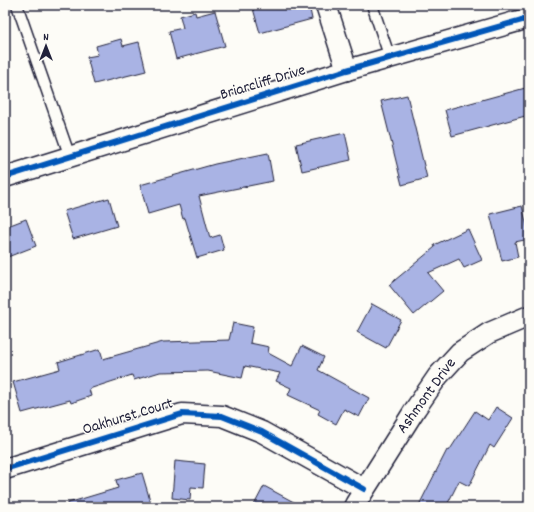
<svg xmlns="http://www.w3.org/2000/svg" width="534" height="512" viewBox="0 0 534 512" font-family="Dekko,sans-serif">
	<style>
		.building { fill: #a9b3e4; stroke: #22223b }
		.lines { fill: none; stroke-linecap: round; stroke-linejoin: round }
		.service-casing { stroke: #22223b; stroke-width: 13 }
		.minor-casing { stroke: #22223b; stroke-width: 23 }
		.service { stroke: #fdfcf7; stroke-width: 10 }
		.minor { stroke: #fdfcf7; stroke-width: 20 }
		.cycleway-casing { stroke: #fdfcf7; stroke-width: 8 }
		.cycleway { stroke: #0057b8; stroke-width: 6 }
		.labels { text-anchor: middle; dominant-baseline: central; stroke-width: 3; stroke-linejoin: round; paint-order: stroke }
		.street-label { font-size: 16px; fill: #22223b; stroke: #fdfcf7 }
	</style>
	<rect width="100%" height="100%" fill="#fdfcf7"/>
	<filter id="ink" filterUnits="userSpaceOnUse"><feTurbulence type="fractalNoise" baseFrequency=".025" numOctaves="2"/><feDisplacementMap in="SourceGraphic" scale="8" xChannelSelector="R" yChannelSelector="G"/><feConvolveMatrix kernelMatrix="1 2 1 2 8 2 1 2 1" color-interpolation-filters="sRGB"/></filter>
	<g filter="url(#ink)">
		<g class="building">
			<path d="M252 5H309L312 19 260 33Z"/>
			<path d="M215 11 225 46 176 59 169 31 183 28 180 16 195 12 196 16Z"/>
			<path d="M121 39 123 46 139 42 146 71 94 84 87 57 98 55 96 46Z"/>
			<path d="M529 87V115L452 136 445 110Z"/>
			<path d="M407 95 427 178 402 185 381 101Z"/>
			<path d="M345 133 351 160 302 171 296 144Z"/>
			<path d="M268 153 273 181 199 196 210 238 220 235 224 250 197 258 185 218 183 219 179 205 148 214 140 185 215 164Z"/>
			<path d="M109 198 117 226 73 239 64 211Z"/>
			<path d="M522 206 529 234V239L515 242 518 257 502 261 490 214Z"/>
			<path d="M26 219 36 246 5 258V227Z"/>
			<path d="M468 229 482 260 464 268 459 259 428 273 443 291 414 315 389 285 435 247 434 245Z"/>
			<path d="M372 304 401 320 386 348 357 332Z"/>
			<path d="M233 323 253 327 250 343 269 347 268 353 292 366 302 346 324 357 318 370 369 398 359 417 344 409 336 424 318 414 320 410 288 395 291 388 276 381 280 373 245 366 242 378 208 371 160 372 134 380 132 375 89 389 91 396 71 403 70 400 22 413 13 382 60 369 58 362 100 349 103 359 163 342 229 340Z"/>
			<path d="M496 407 513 418 494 448 490 445 469 486 459 481 446 507H418L447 450 449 451 475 411 488 420Z"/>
			<path d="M175 461 205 464 203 488 191 487 190 500 172 498Z"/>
			<path d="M142 473 152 507H68V503L118 488 116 480Z"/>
			<path d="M264 486 303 507H253Z"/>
		</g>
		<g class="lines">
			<defs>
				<g id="service">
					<path d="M17 5 70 157"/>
					<path d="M372 5 390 58"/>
				</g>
				<g id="minor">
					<path d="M326 5 347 70"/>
					<path d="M5 177 347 70 529 18"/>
					<path d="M5 469 182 414 222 416 262 432 364 489"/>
					<path d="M354 507 356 503 416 408 438 376 460 352 489 333 529 316"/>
				</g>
			</defs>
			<use href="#service" class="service-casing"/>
			<use href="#minor" class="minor-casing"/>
			<use href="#service" class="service"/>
			<use href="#minor" class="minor"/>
			<defs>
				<g id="cycleway">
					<path d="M5 177 347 70 529 18"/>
					<path d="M5 469 182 414 222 416 262 432 364 489"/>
				</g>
			</defs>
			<use href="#cycleway" class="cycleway-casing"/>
			<use href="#cycleway" class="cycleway"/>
		</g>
	</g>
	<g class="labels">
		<g class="street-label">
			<text transform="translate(263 83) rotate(-17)">Briarcliff Drive</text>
			<text transform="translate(427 396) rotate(-54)">Ashmont Drive</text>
			<text transform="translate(128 417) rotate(-17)">Oakhurst Court</text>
		</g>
	</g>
	<rect width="534" height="512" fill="none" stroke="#fdfcf7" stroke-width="20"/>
	<rect x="10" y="10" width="514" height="492" fill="none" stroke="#22223b" stroke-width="1.5" filter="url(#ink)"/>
	<g transform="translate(46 46)" stroke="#fdfcf7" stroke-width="3" paint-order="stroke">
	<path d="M0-3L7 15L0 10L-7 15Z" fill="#22223b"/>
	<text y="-6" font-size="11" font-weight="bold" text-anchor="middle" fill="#22223b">N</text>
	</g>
</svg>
